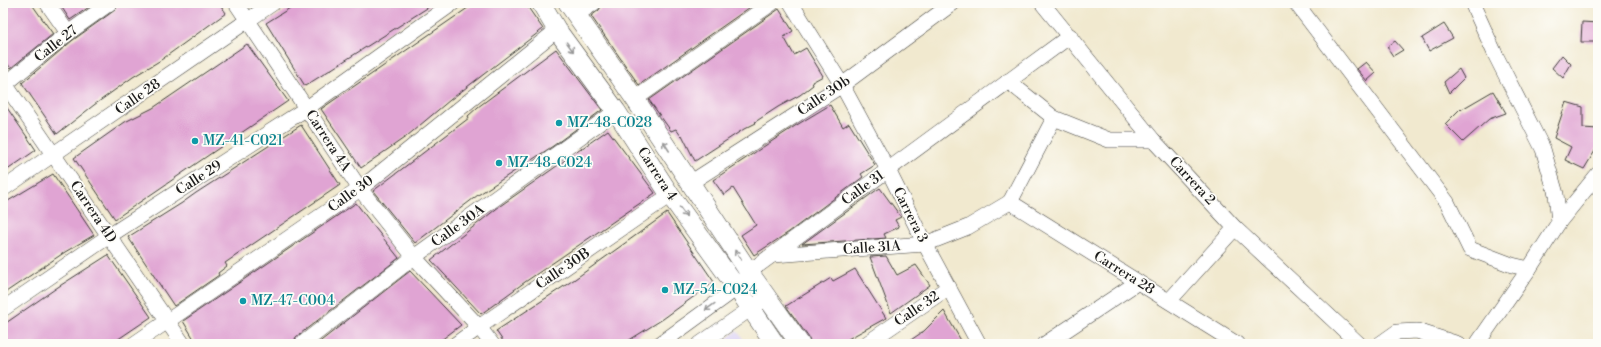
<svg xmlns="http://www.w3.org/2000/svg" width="1601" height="347" viewBox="0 0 1601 347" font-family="'Libre Bodoni',serif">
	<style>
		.built { fill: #ded5f5 }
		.building { fill: #e0a4d3 }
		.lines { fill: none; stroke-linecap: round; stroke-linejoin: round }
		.minor-casing { stroke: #3c3b37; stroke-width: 16 }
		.major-casing { stroke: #3c3b37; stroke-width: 20 }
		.minor { stroke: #fff; stroke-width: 15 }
		.major { stroke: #fff; stroke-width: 19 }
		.oneway { stroke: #999 }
		.culture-dot { fill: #0f9aa8; stroke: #fdfcf7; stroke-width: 1.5 }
		.labels { text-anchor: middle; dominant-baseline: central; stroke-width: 3.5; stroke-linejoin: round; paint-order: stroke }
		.street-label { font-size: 14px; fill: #1c1c1c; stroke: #fdfcf7 }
		.culture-label { font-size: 14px; fill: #0d838f; stroke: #fdfcf7; text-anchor: start }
	</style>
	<rect width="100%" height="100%" fill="#fdfcf7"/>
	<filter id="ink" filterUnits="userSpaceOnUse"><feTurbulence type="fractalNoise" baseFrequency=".025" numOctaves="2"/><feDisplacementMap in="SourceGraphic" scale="8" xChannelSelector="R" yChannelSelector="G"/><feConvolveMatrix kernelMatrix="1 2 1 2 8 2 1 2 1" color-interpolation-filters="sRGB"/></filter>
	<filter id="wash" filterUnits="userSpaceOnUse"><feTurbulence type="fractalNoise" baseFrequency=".012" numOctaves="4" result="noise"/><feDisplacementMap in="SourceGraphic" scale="16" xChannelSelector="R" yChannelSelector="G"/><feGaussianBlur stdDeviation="0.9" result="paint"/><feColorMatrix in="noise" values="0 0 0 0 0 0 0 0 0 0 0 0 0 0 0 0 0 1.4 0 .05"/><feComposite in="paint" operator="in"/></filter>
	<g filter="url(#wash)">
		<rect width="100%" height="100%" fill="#f1e9cf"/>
		<path class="built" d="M737 331 747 344H719Z"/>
		<g id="blocks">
			<g class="building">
				<path d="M3 3H31L53 34 11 68 3 59Z"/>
				<path d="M59 3H95L70 20Z"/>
				<path d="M119 3H219L226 13 161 60 133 77 94 105 57 134 22 83 73 40 115 10Z"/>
				<path d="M298 3H435L305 86 266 23Z"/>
				<path d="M475 3H525L543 29 450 100 407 136 361 168 321 109Z"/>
				<path d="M603 3H756L639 85 591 16 599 10Z"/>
				<path d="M779 9 793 31 784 37 794 55 806 48 823 76 812 82 813 85 800 95 778 107 755 122 756 123 744 129 695 161 682 135 681 136 676 129 671 131 649 100Z"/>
				<path d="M1582 22 1598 23V42H1581Z"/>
				<path d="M1444 24 1453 38 1429 51 1422 38Z"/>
				<path d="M1395 41 1403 50 1393 56 1387 47Z"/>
				<path d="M247 44 288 101 115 219 74 158 125 122 153 108Z"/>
				<path d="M556 49 602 110 553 146 478 195 415 243 373 191 469 118 468 116 478 107Z"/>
				<path d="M1562 55 1571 64 1563 78 1552 68Z"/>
				<path d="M1366 62 1376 73 1367 81 1357 69Z"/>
				<path d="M1459 69 1464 78 1449 93 1444 82Z"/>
				<path d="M1493 91 1506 113 1489 119 1463 142 1445 124 1461 108 1462 109Z"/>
				<path d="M3 102 36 150 3 173Z"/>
				<path d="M1566 102 1583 107V128L1598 129V146L1584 169 1565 160 1571 147 1554 138Z"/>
				<path d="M830 105 843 127 849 123 875 165 861 174 863 177 789 232 754 255 741 235 756 225 733 188 724 195 713 180 795 126Z"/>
				<path d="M301 125 340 185 225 263 227 266 218 273 219 275 174 306 128 237 182 203 196 193Z"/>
				<path d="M608 130 655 193 525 282 481 314 431 260 500 206Z"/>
				<path d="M53 174 94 235 65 252 3 294V204Z"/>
				<path d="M880 188 901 217 895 220 899 227 884 234 886 238 802 244 874 192Z"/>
				<path d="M356 203 372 224 399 258 296 337 293 344H197L183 321Z"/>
				<path d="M667 213 714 282 663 319 623 344H505L496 331 575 279Z"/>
				<path d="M108 255 151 317 111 344H3V325L58 287Z"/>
				<path d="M886 256 897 275 916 265 930 285 891 313 870 257Z"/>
				<path d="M855 269 886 318 848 339 852 344H811L809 338 786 306 831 278 833 281Z"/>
				<path d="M410 271 461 325 436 344H317Z"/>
				<path d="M944 311 963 344H905L924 331Z"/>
			</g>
		</g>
	</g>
	<g filter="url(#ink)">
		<use href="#blocks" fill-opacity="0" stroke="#3c3b37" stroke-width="1"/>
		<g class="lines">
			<defs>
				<g id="minor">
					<path d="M47 3 68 33"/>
					<path d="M236 3 360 189 414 257 479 327 492 344"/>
					<path d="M791 3 842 85 888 170 925 244 979 344"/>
					<path d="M1042 3 1153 140 1235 228 1359 344"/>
					<path d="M1296 3 1447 202 1470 249 1512 265 1529 269 1559 222 1556 194 1543 149 1496 56 1472 3"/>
					<path d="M576 15 594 3"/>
					<path d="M3 81 183 344"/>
					<path d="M1008 81 1054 118 1109 140H1153"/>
					<path d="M3 86 68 33 110 3"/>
					<path d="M635 99 772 3"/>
					<path d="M690 183 842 85 953 3"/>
					<path d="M3 189 273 3"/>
					<path d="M1010 202 1237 344"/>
					<path d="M1010 202 1054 118"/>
					<path d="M1559 222 1598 174"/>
					<path d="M773 255 925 244 968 227 1010 202"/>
					<path d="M1169 301 1235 228"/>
					<path d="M3 309 109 236 307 108 453 3"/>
					<path d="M134 344 360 189 557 30"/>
					<path d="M302 344 414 257 616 111"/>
					<path d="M456 344 479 327 670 195"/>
					<path d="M660 344 737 288 749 272 1070 36"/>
					<path d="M700 344 760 302"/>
					<path d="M866 344 949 287"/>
					<path d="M1045 344 1138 282"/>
					<path d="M1380 344 1397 332 1417 331 1458 344"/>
					<path d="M1477 344 1529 269"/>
				</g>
				<g id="major">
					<path d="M541 3 557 30 616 111 670 195 737 288 775 344"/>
					<path d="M568 3 635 99 749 272 800 344"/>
				</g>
			</defs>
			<use href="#minor" class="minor-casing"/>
			<use href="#major" class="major-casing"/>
			<use href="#minor" class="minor"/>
			<use href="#major" class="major"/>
		</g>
		<defs><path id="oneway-shaft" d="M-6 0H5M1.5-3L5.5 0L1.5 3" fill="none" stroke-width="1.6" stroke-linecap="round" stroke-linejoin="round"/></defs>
		<g class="oneway">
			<use href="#oneway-shaft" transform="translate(570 47) rotate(54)"/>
			<use href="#oneway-shaft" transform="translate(666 146) rotate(-123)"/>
			<use href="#oneway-shaft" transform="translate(683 212) rotate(54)"/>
			<use href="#oneway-shaft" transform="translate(738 255) rotate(-123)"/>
			<use href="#oneway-shaft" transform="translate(710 307) rotate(144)"/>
		</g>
	</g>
	<g class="culture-dot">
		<circle cx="559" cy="123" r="4"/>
		<circle cx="195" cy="141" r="4"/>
		<circle cx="499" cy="163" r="4"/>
		<circle cx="665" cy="290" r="4"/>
		<circle cx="243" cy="301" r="4"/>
	</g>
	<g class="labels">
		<g class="street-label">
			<text transform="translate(56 44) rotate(-38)">Calle 27</text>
			<text transform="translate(824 96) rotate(-34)">Calle 30b</text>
			<text transform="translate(138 97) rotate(-35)">Calle 28</text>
			<text transform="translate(328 141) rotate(57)">Carrera 4A</text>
			<text transform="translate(657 174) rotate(57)">Carrera 4</text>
			<text transform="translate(199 178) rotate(-33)">Calle 29</text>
			<text transform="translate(1192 181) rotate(47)">Carrera 2</text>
			<text transform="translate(863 188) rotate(-36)">Calle 31</text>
			<text transform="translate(351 194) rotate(-36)">Calle 30</text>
			<text transform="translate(93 212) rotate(56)">Carrera 4D</text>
			<text transform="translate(910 215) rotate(63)">Carrera 3</text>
			<text transform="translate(458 226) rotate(-36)">Calle 30A</text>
			<text transform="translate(872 248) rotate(-4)">Calle 31A</text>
			<text transform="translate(563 269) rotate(-34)">Calle 30B</text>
			<text transform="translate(1124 273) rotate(32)">Carrera 28</text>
			<text transform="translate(917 309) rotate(-34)">Calle 32</text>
		</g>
		<g class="culture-label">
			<text x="567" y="123">MZ-48-C028</text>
			<text x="203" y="141">MZ-41-C021</text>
			<text x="507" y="163">MZ-48-C024</text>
			<text x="673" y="290">MZ-54-C024</text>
			<text x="251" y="301">MZ-47-C004</text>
		</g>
	</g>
	<rect width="1601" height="347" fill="none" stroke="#fdfcf7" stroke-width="16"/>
</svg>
